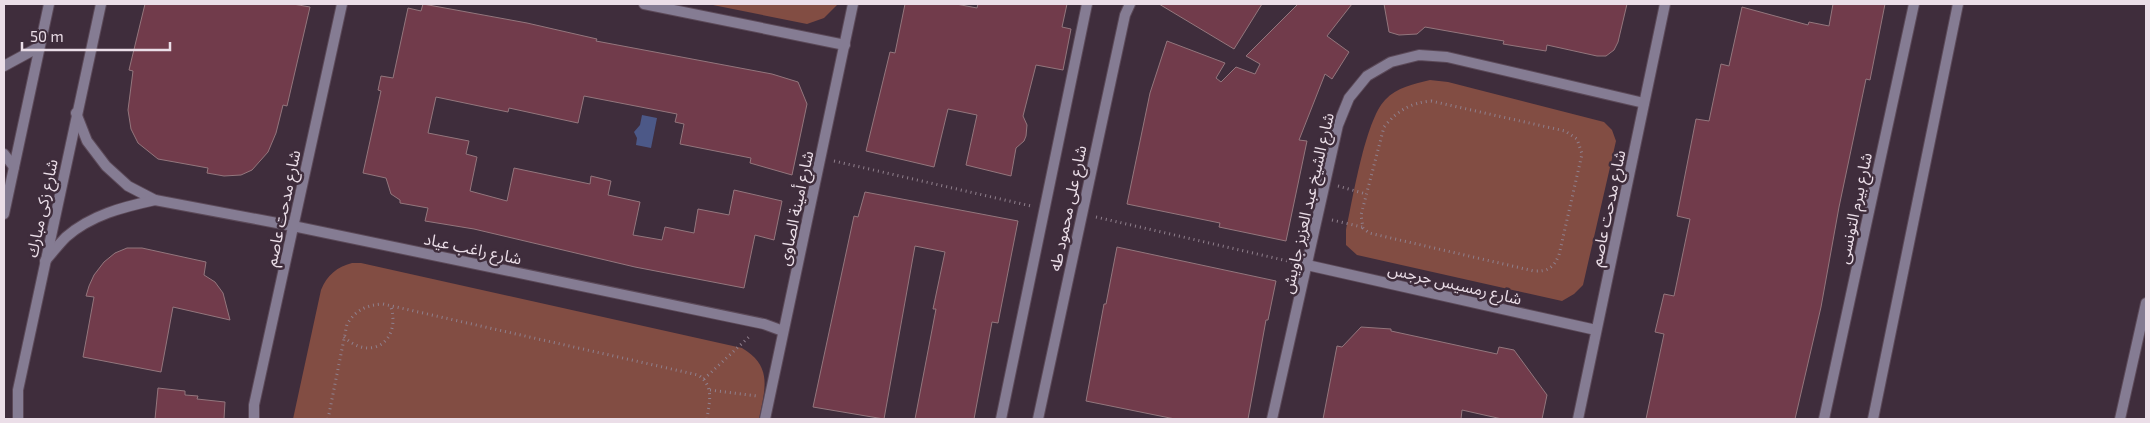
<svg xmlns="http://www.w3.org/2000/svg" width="2150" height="423" viewBox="0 0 2150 423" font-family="'Exo 2','Noto Sans Arabic',sans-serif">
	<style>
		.green { fill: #824d43 }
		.water { fill: #4c5887 }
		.building { fill: #713b4b; stroke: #93767d }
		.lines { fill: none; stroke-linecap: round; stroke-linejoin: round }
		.minor-casing { stroke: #5b4958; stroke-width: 12 }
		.tertiary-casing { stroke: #5b4958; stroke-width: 12 }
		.path { stroke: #90808d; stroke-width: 3; stroke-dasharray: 1 4; stroke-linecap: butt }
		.minor { stroke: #857c93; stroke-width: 10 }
		.tertiary { stroke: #857c93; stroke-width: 10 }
		.labels { text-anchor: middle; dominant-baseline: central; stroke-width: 5; stroke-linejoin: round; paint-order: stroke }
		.street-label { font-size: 16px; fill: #ebdee8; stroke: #3f2d3c }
	</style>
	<rect width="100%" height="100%" fill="#3f2d3c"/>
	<g class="green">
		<path d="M708 4H838L824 18 807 24Z"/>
		<path d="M1430 80 1448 82 1604 122 1612 130 1616 141 1583 285 1574 294 1562 301 1357 255 1346 245V230C1353 199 1365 121 1385 100 1397 87 1414 84 1430 80Z"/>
		<path d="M352 263H361L742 348C773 366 765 389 759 419H293L321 290C327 275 337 267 352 263Z"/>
	</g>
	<path class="water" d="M642 115 657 118 651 148 636 145 637 138 634 132 640 125Z"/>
	<g class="building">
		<path d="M145 4H293L310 7 287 106 283 105 276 133 268 152 252 170 241 175 224 176 207 173 208 168 158 159 138 143 131 129 128 110 133 71 129 70Z"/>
		<path d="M423 4 527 23 597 39 596 41 772 74 798 82 807 104 792 175 750 163 751 158 680 144 684 124 675 122 677 114 584 96 578 123 509 108 508 112 436 97 428 133 469 141 466 154 477 157 470 191 507 201 514 168 590 184 591 176 611 181 608 195 640 202 633 235 662 240 665 227 694 233 698 209 729 215 734 190 782 201 774 240 755 235 744 288 635 267 474 229 425 221 428 208 400 203V200L391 194 386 178 363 173 381 91 378 90 381 76 393 78 408 8 421 11Z"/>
		<path d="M905 4H956L977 8 978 4H1067L1062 27 1071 29 1063 70 1036 65 1023 116 1027 125 1026 136 1024 141 1016 148 1011 176 966 165 977 115 948 109 934 167 866 151 890 52 895 53Z"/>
		<path d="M1159 4H1262L1234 49Z"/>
		<path d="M1298 4H1352L1327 36 1349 52 1332 79 1325 74 1299 140 1307 141 1286 241 1219 227 1220 223 1127 204 1150 93 1167 41 1225 63 1216 78 1221 82 1236 67 1255 74 1260 64 1246 56Z"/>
		<path d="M1384 4H1627L1618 42 1614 50 1606 56H1597L1547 45 1546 51 1503 44 1504 41 1425 27 1417 34 1399 35 1389 32Z"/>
		<path d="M1833 4H1885L1870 80 1866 79 1839 207 1821 307 1795 419H1646L1664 334 1655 332 1664 294 1674 296 1690 219 1677 216 1696 119 1709 121 1721 64 1729 66 1742 7 1808 25 1809 22 1829 26Z"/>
		<path d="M865 192 1018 221 998 323 992 322 974 419H915L936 309H933L945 252 915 246 884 419 813 407 854 216 858 217Z"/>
		<path d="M1117 247 1276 281 1268 320H1266L1248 419H1175L1086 401 1104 304H1106Z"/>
		<path d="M127 248H142L206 262 204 275 215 282 223 293 230 320 173 307 161 372 83 357 94 297 86 296 89 286 94 275 104 262 115 253Z"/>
		<path d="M1361 327 1391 329V331L1497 354 1499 347 1514 350 1547 395 1542 419H1502L1462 410 1461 419H1323L1337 346 1342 347Z"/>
		<path d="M158 388 185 391V395L198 396 197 399 225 402 224 419H155Z"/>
	</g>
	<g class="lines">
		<defs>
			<g id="minor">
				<path d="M644 4 845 45"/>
				<path d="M4 66 39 47"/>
				<path d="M76 113 87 141 106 166 128 186 155 200 293 226 764 324 783 331"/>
				<path d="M4 154 14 167"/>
				<path d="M45 261C52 253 59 244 66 237 91 215 123 207 155 200"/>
				<path d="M1307 265 1596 330"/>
				<path d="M254 419V405L342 4"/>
				<path d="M765 419 853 4"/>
				<path d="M1272 419 1338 125 1349 98 1367 76 1391 62 1419 55 1447 57 1644 103"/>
				<path d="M1578 419 1665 4"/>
				<path d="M2120 419 2146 303"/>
			</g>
			<g id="tertiary">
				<path d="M4 214 49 4"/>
				<path d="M18 419V390L101 4"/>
				<path d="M1001 419 1087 4"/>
				<path d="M1038 419 1125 15 1130 4"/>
				<path d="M1824 419 1914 4"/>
				<path d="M1873 419 1958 4"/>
			</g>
		</defs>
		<use href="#minor" class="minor-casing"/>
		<use href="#tertiary" class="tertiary-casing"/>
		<g class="path">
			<path d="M1431 101 1565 131 1577 139 1582 154 1559 255C1554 267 1548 272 1534 271L1369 233 1363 228 1361 215 1384 127C1397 111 1410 103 1431 101Z"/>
			<path d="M834 161 1031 206"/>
			<path d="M1338 186 1366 194"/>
			<path d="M1096 217 1292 262"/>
			<path d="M1332 220 1362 227"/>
			<path d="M344 337C371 362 401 341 391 307"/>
			<path d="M704 379 751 335"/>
			<path d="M710 390 757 396"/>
			<path d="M328 419 347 324C356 310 366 305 383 304L698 375C715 386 709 403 707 419"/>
		</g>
		<use href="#minor" class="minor"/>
		<use href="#tertiary" class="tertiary"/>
	</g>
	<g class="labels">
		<g class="street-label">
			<text transform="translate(1307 203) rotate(-77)">شارع الشيخ عبد العزيز جاويش</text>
			<text transform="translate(41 208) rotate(-78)">شارع زكى مبارك</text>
			<text transform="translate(282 208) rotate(-78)">شارع مدحت عاصم</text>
			<text transform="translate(795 208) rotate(-78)">شارع أمينة الصاوى</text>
			<text transform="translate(1067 208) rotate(-78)">شارع على محمود طه</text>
			<text transform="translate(1607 208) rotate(-78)">شارع مدحت عاصم</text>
			<text transform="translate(1854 208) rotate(-78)">شارع بيرم التونسى</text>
			<text transform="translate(473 248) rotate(12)">شارع راغب عياد</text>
			<text transform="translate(1455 283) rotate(13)">شارع رمسيس جرجس</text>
		</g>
	</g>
	<rect width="2150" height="423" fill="none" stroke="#ebdee8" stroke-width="10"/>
	<path d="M22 42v8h148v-8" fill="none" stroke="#ebdee8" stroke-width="2.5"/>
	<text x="30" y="42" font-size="15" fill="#ebdee8" stroke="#3f2d3c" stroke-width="4" paint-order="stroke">50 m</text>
</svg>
